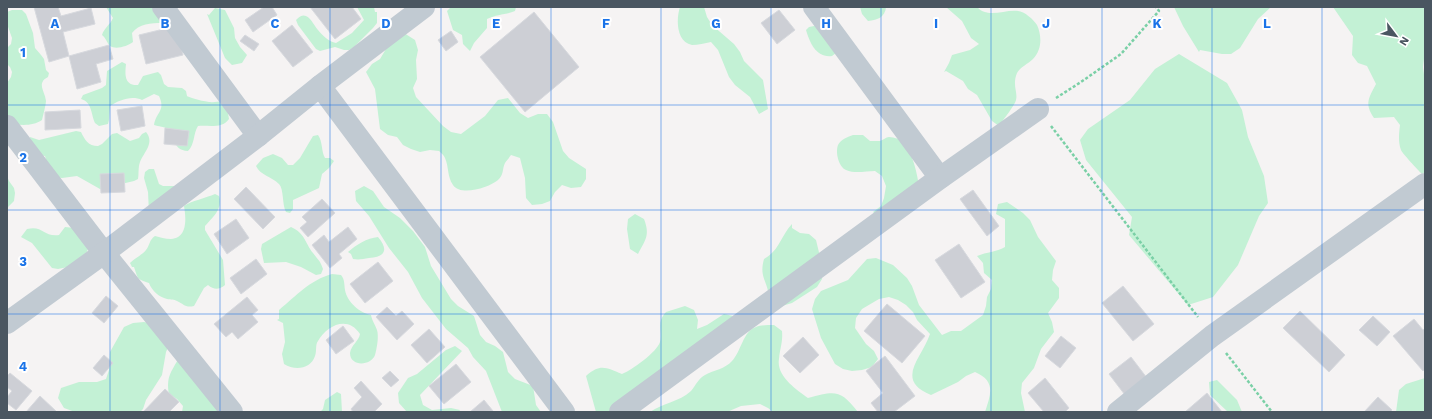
<svg xmlns="http://www.w3.org/2000/svg" width="1432" height="419" viewBox="0 0 1432 419" font-family="'Work Sans',sans-serif">
	<style>
		.green { fill: #c3f1d5 }
		.building { fill: #cdcfd5; stroke: #d7d9de }
		.lines { fill: none; stroke-linecap: round; stroke-linejoin: round }
		.path { stroke: #7ad0a6; stroke-width: 2.5; stroke-dasharray: 3 2; stroke-linecap: butt }
		.street { stroke: #c1cad2; stroke-width: 22 }
		.grid { fill: none; stroke: #1a73e8; stroke-width: 1; stroke-opacity: 0.55 }
		.grid-label { font-size: 13px; text-anchor: middle; font-weight: bold; fill: #1a73e8; stroke: #fff; stroke-width: 4; stroke-linejoin: round; paint-order: stroke }
	</style>
	<rect width="100%" height="100%" fill="#f5f3f3"/>
	<g class="green">
		<path d="M106 7H153L168 23C156 23 140 22 132 33L133 42C128 46 116 50 110 46 107 43 106 38 102 35 104 28 110 25 113 18Z"/>
		<path d="M357 7H374L375 12H377V23L373 28 354 47 349 50H344L335 47 320 51 316 49 298 25 296 20C307 8 312 23 318 30 322 35 329 42 336 43L352 33 364 20Z"/>
		<path d="M451 7H516L515 11C505 15 497 14 487 19V28L474 43 470 51 463 44 462 35 453 30 447 11Z"/>
		<path d="M680 7H704L707 17 712 25 734 44 740 52 744 61 763 80 768 109 759 114 750 97 735 85 729 77 718 50 711 42C705 43 698 45 692 45 676 42 676 19 680 7Z"/>
		<path d="M860 7H886C885 17 878 20 868 21L862 14Z"/>
		<path d="M946 7H977C988 19 1005 9 1018 11 1024 11 1034 20 1037 25 1042 36 1042 50 1033 59 1028 64 1020 67 1017 73 1012 85 1018 92 1016 100 1015 105 1003 120 999 126L992 121 977 95 968 89 963 81 946 71 944 72 949 63 952 55 970 50 979 44 971 38 962 21Z"/>
		<path d="M1174 7H1271L1258 19 1240 48 1231 54H1222L1200 50 1199 52 1183 26Z"/>
		<path d="M1333 7H1425V51L1423 67 1425 81V172L1422 174C1418 170 1402 153 1401 150 1398 142 1399 133 1400 125L1394 117 1374 118C1364 103 1369 98 1376 84L1367 66 1358 63 1352 55 1353 36Z"/>
		<path d="M215 8 225 10 234 28 235 38 240 47 247 55 242 63 232 65 225 58 207 14 209 15Z"/>
		<path d="M12 10H22L26 14 33 33 35 48 41 55 44 59 46 70 49 73 48 77C36 83 45 91 46 101 46 104 43 116 42 120 32 127 18 125 7 123V83L11 77 12 72 10 67 7 64V48L11 44 12 38 7 24V12Z"/>
		<path d="M819 25 836 53 832 56C816 58 810 43 806 30L809 27Z"/>
		<path d="M404 33 415 40 418 50 416 60 417 79 413 88 416 97 443 126 451 132 461 134 485 116 498 100 508 98 520 113 528 118 538 114H547L553 122 563 151 569 158 586 169V179L581 187 571 188 562 185 555 192 550 201 542 204 532 205 526 198 525 178 520 158 511 155C509 158 507 160 505 163 502 169 504 175 498 180 490 187 461 197 453 185 447 176 449 167 445 158 444 155 441 153 439 151L430 150 420 152 411 149 403 145 397 137 388 135 380 129 375 89 366 72 372 64 380 59 395 34Z"/>
		<path d="M1179 54 1227 83 1242 110 1248 137 1264 176 1268 203 1259 216 1238 265 1213 297 1188 305 1129 235 1132 217 1086 160 1080 140 1088 129 1130 100 1155 69Z"/>
		<path d="M122 62 126 64C125 74 124 86 138 85L143 76 158 72 161 75 164 84 168 87 182 88 186 91 187 96C190 98 206 102 210 102 216 103 220 100 226 102L229 119C222 129 209 125 198 126 193 134 195 144 188 151 171 150 178 137 167 129 164 126 159 127 154 125 156 112 166 111 159 96L154 94 142 100C132 95 119 100 110 106L109 120 108 124 99 126 95 123C91 114 92 102 81 99L83 95 102 88 106 85 107 71Z"/>
		<path d="M76 131 81 132C85 140 88 146 98 146L102 144 112 134 117 133 130 141 139 138 142 134 146 132C155 143 144 152 140 162 138 167 139 174 138 179L134 181 100 189 77 176 62 178 51 177 45 156 35 155 31 151 30 137 39 140Z"/>
		<path d="M318 135C323 142 321 151 325 158H330L334 161 329 168 322 174 319 188 293 200V209L290 213 286 212C282 205 284 189 279 184 272 177 260 175 256 166L263 158 273 154 282 158 288 165H293L300 158 313 136Z"/>
		<path d="M853 135H863L870 141C873 141 877 141 880 141 883 140 886 137 889 137 912 137 917 174 920 191L880 218 873 212 881 206 884 198 886 186 882 176 875 171C866 171 855 174 846 170 839 167 835 153 838 145 841 139 848 137 853 135Z"/>
		<path d="M149 169H154L159 184 163 186H177L149 213 148 192 144 178 145 172Z"/>
		<path d="M7 176 9 181 14 188 15 193 14 201 7 208Z"/>
		<path d="M364 186 373 191 384 207 400 218 413 231 425 247 431 266 451 299 458 306 474 316 480 335 486 342 495 346 503 352 508 372 515 379 533 386 536 405 541 412H502L486 371 473 357 468 348 446 329 422 298 408 272 389 248 369 216 356 201 355 191Z"/>
		<path d="M215 194 219 196C223 209 213 217 205 226V230L223 260 225 285C219 290 214 290 208 285L204 288 194 306C185 308 184 304 177 301 174 299 171 300 167 299 159 297 152 291 149 283 136 279 138 278 134 267H132L130 263C135 258 142 255 146 250 150 245 149 240 155 236 160 237 165 239 171 239 188 238 186 218 184 206 191 201 206 198 215 194Z"/>
		<path d="M1007 202 1023 213 1030 220 1038 237 1056 261 1053 270 1052 280 1059 288V298L1048 313 1052 322 1054 332 1041 349 1034 368 1022 383 1021 393 1025 412H985C991 394 996 381 975 372L966 376 958 382 931 395C894 380 922 358 930 334L917 320 913 312 906 305 898 300 889 297 879 299 862 309 856 318 855 328 866 344 874 351 878 359 872 367 862 370 852 371 843 369 835 364 821 338 812 309 815 299 821 291 848 280 867 259 876 258 893 265 907 278 912 286 919 305 942 335 951 331H961L983 315 986 306 987 297 991 289 992 280 984 273 983 263 977 256C987 252 996 252 1005 247V219L996 214 998 204Z"/>
		<path d="M635 214 644 219C650 235 646 239 638 254L630 249 627 229 628 219Z"/>
		<path d="M792 224V228L800 233 809 234 816 240 823 269 822 279 817 287 792 303 782 306 769 296C767 280 759 277 764 259 780 250 780 237 792 224Z"/>
		<path d="M65 227 75 228 90 241 87 252 68 267 58 269 52 268 32 243 21 237 27 229C43 225 43 237 59 235Z"/>
		<path d="M291 227C305 233 305 243 313 253 318 260 320 260 323 269L321 274 316 275 301 267 286 262 264 263 261 249 262 244Z"/>
		<path d="M378 237C389 250 385 257 369 258 363 259 359 260 353 259L351 254 348 252C356 245 367 238 378 237Z"/>
		<path d="M332 274 341 275C345 280 344 284 345 290 347 302 360 313 371 315 372 321 375 324 377 330 379 336 377 348 375 355 371 366 350 367 350 353 351 345 359 341 360 334 348 315 327 325 318 341 315 345 317 351 315 356 311 369 295 371 284 364L282 354 285 342 283 323 277 320 279 319V310C296 296 310 280 332 274Z"/>
		<path d="M685 306 694 310 698 320 697 329 707 325 724 314 733 316 626 412H596L586 376C601 363 606 368 622 374 632 370 657 352 660 342 662 335 659 327 661 320 662 317 664 314 666 312Z"/>
		<path d="M144 322 153 324 170 343 166 352 162 375 146 400 143 409 140 412H75L64 408 58 398 61 388 79 382H97L106 379 109 370 110 352 124 327 133 323Z"/>
		<path d="M774 325 782 331C783 342 780 348 779 359 776 376 796 389 808 398 835 391 840 389 858 412H773L768 408 760 404 741 406 727 412H650C663 403 679 402 691 391 696 385 698 379 705 375 714 370 725 369 732 361 741 352 743 331 756 327 761 325 768 325 774 325Z"/>
		<path d="M455 346 462 351 420 395 423 405 432 410 451 408 460 410 459 412H407L399 403 398 393 408 378 417 374 446 350Z"/>
		<path d="M179 358 222 412H182L183 406 177 399 169 394C166 377 171 372 179 358Z"/>
		<path d="M1425 378V412H1396L1399 390 1406 384Z"/>
		<path d="M1217 380 1237 400 1242 412H1228L1210 395 1209 382Z"/>
		<path d="M337 392 341 394 342 412H320L323 409 325 400Z"/>
	</g>
	<g class="building">
		<path d="M34 7H58L61 16 91 8 95 24 63 32 69 56 49 62Z"/>
		<path d="M264 7H272L277 15 253 32 245 20Z"/>
		<path d="M310 7H352L361 19 335 39Z"/>
		<path d="M779 10 795 30 777 44 761 23Z"/>
		<path d="M534 12 579 67 525 112 480 57Z"/>
		<path d="M292 25 313 52 293 67 272 41Z"/>
		<path d="M176 26 183 55 146 64 139 35Z"/>
		<path d="M451 31 458 42 446 51 438 40Z"/>
		<path d="M245 35 259 44 254 51 240 41Z"/>
		<path d="M109 45 113 59 96 64 101 82 77 89 69 56Z"/>
		<path d="M142 106 145 126 121 131 117 110Z"/>
		<path d="M80 110 81 128 45 130V112Z"/>
		<path d="M165 128 189 131 187 146 164 144Z"/>
		<path d="M124 173 125 192 101 193 100 174Z"/>
		<path d="M246 187 275 217 263 229 234 199Z"/>
		<path d="M973 190 999 226 987 236 960 199Z"/>
		<path d="M322 199 335 213 308 237 300 228 307 222 302 217Z"/>
		<path d="M236 219 249 238 227 254 214 234Z"/>
		<path d="M348 227 357 239 339 254 342 258 330 268 312 245 324 235 329 242Z"/>
		<path d="M959 244 985 282 961 298 935 260Z"/>
		<path d="M256 259 267 274 241 294 230 278Z"/>
		<path d="M378 262 393 281 365 303 350 284Z"/>
		<path d="M1123 286 1154 324 1133 341 1102 303Z"/>
		<path d="M106 296 118 306 104 323 92 313Z"/>
		<path d="M247 297 258 310 252 315 258 322 238 339 232 332 226 337 214 324Z"/>
		<path d="M887 304 925 336 902 363 864 331Z"/>
		<path d="M387 307 396 316 402 311 414 324 397 340 376 317Z"/>
		<path d="M1300 311 1345 355 1329 372 1283 328Z"/>
		<path d="M1373 316 1390 332 1377 346 1359 330Z"/>
		<path d="M1414 319 1423 330 1425 328V369L1423 371 1393 336Z"/>
		<path d="M343 326 354 341 336 354 326 340Z"/>
		<path d="M429 329 445 347 427 363 411 345Z"/>
		<path d="M1061 336 1076 348 1060 368 1045 356Z"/>
		<path d="M803 337 819 355 800 373 783 356Z"/>
		<path d="M104 355 113 363 102 376 93 368Z"/>
		<path d="M885 356 915 396 894 412H878L871 403 883 393 866 371Z"/>
		<path d="M1131 357 1147 378 1125 395 1109 374Z"/>
		<path d="M456 364 471 382 444 404 429 386Z"/>
		<path d="M390 371 399 380 391 387 382 378Z"/>
		<path d="M10 373 32 391 16 410 7 403V397L12 391 7 387V376Z"/>
		<path d="M1045 378 1069 408 1065 412H1044L1028 393Z"/>
		<path d="M361 381 382 404 374 412H353L351 409 362 397 354 388Z"/>
		<path d="M165 389 179 402 169 412H143Z"/>
		<path d="M1207 393 1222 412H1185Z"/>
		<path d="M40 396 57 412H26Z"/>
		<path d="M1378 397 1392 410 1390 412H1364Z"/>
		<path d="M484 400 493 411 470 412Z"/>
	</g>
	<g class="lines">
		<g class="path">
			<path d="M1056 98 1081 82 1121 54 1159 11 1156 7"/>
			<path d="M1051 126 1198 317"/>
			<path d="M1226 353 1272 412"/>
		</g>
		<g class="street">
			<path d="M163 7 258 136"/>
			<path d="M814 7 940 178"/>
			<path d="M320 86 564 412"/>
			<path d="M7 126 104 253 232 412"/>
			<path d="M7 323 104 253 258 136 320 86 424 7"/>
			<path d="M620 412 940 178 1038 109"/>
			<path d="M1118 412 1212 336 1425 184"/>
		</g>
	</g>
	<path class="grid" d="M110 7V412M220 7V412M330 7V412M441 7V412M551 7V412M661 7V412M771 7V412M881 7V412M991 7V412M1102 7V412M1212 7V412M1322 7V412M7 105H1425M7 210H1425M7 314H1425"/>
	<g class="grid-label">
		<text x="55" y="28">A</text>
		<text x="165" y="28">B</text>
		<text x="275" y="28">C</text>
		<text x="386" y="28">D</text>
		<text x="496" y="28">E</text>
		<text x="606" y="28">F</text>
		<text x="716" y="28">G</text>
		<text x="826" y="28">H</text>
		<text x="936" y="28">I</text>
		<text x="1046" y="28">J</text>
		<text x="1157" y="28">K</text>
		<text x="1267" y="28">L</text>
		<text x="23" y="57">1</text>
		<text x="23" y="162">2</text>
		<text x="23" y="266">3</text>
		<text x="23" y="371">4</text>
	</g>
	<rect width="1432" height="419" fill="none" stroke="#4a5661" stroke-width="16"/>
	<g transform="translate(1396 36) rotate(122)" stroke="#ffffff" stroke-width="3" paint-order="stroke">
	<path d="M0-3L7 15L0 10L-7 15Z" fill="#4a5661"/>
	<text y="-6" font-size="11" font-weight="bold" text-anchor="middle" fill="#4a5661">N</text>
	</g>
</svg>
